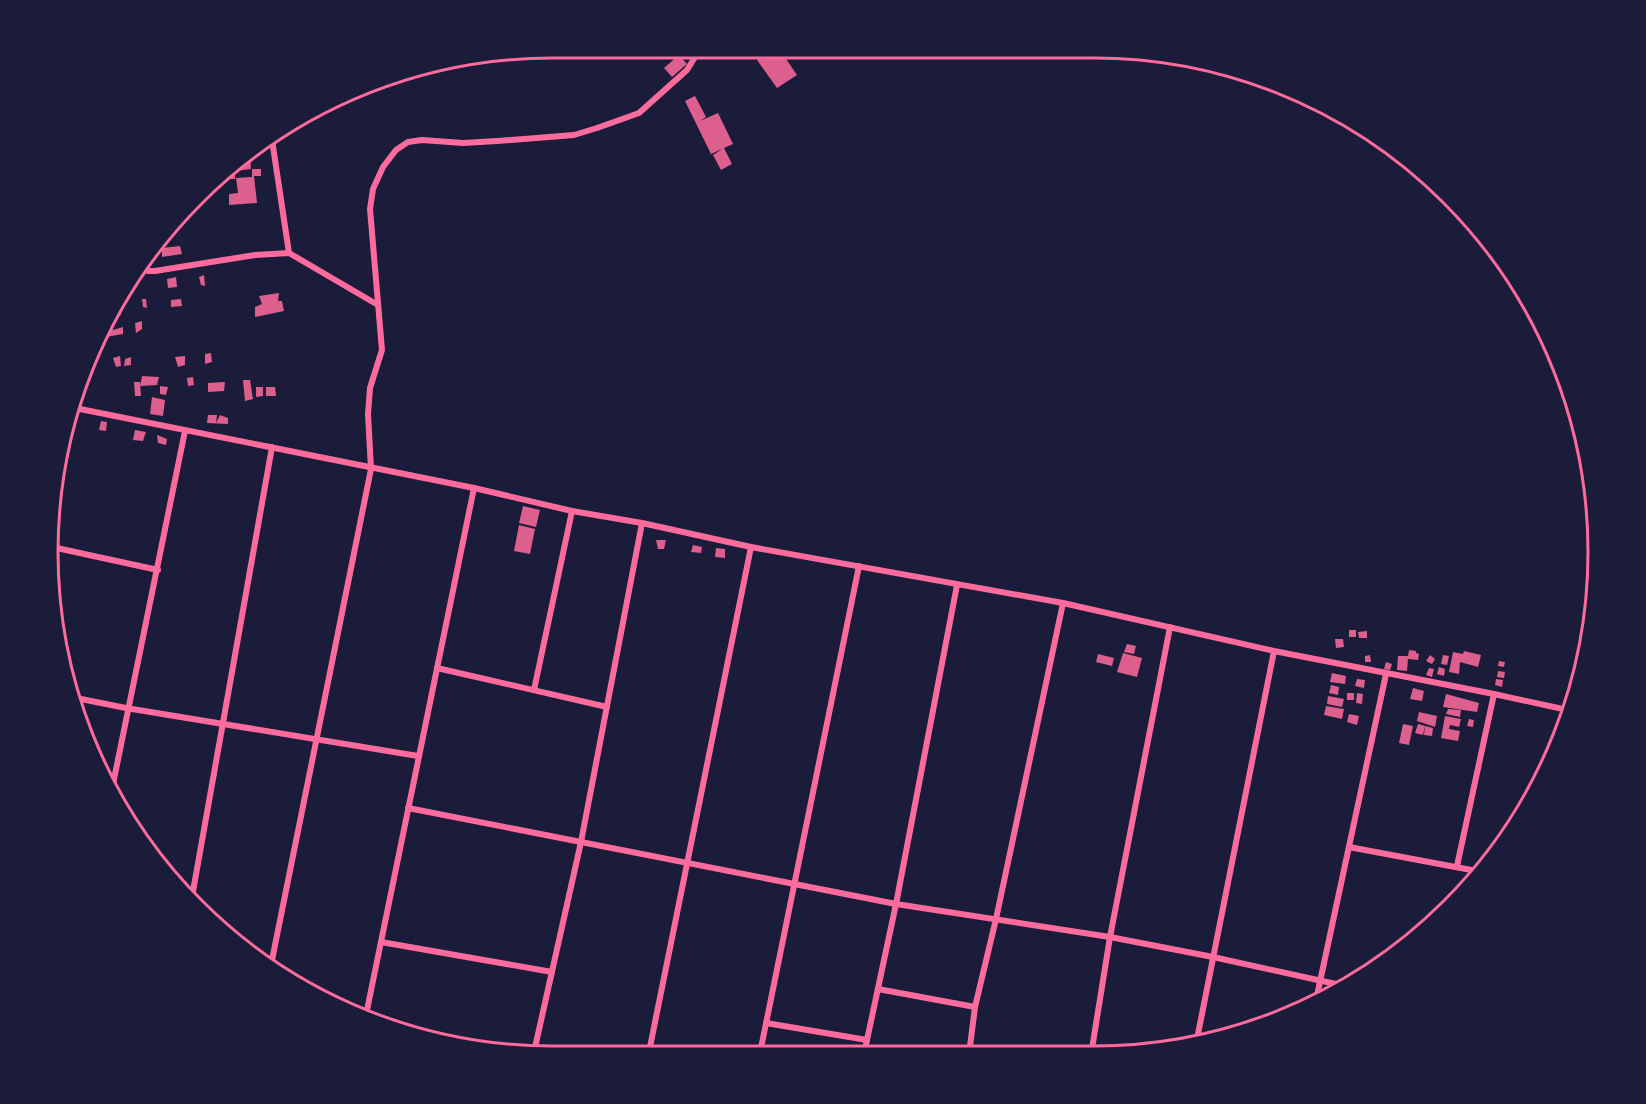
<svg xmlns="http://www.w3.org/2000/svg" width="1646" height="1104" viewBox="0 0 1646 1104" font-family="'Alegreya Sans',sans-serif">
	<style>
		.building { fill: #dd5f8e }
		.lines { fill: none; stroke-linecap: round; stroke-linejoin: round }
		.minor { stroke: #ff6b9d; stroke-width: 6 }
		.rim { fill: none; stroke: #ff6b9d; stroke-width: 3 }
	</style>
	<rect width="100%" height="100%" fill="#1b1b3a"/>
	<g class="building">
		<path d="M653 49H671L663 58Z"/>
		<path d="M772 50H780L797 75 777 88 757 60Z"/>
		<path d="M679 55 687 64 672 77 664 68Z"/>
		<path d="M695 96 706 117 700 121 718 113 733 144 724 148 732 164 721 170 713 155 722 149 711 154 685 101Z"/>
		<path d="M250 154 251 169 235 171V179H227L226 176Z"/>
		<path d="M252 169H261V176H254L257 203 229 205V194L238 193 236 178 252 177Z"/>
		<path d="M180 246 182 254 162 257V248Z"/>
		<path d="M204 275 205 286 201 285 199 277Z"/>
		<path d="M176 277 177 287 168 288 167 279Z"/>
		<path d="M279 293 278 301H282L284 311 255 317V307L262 304 259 296Z"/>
		<path d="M142 299H146L147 308 143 307Z"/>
		<path d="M181 299 182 306 171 307V300Z"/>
		<path d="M120 306 121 315 110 318 117 307Z"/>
		<path d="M142 321V329L136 333 135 323Z"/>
		<path d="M123 327V334L106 337V332Z"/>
		<path d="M211 353 212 362 205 364V354Z"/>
		<path d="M120 356 121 366 116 367 113 358Z"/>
		<path d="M185 356V365L178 367 175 357Z"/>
		<path d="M131 357V365L124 366 125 359Z"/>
		<path d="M142 376 159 377 157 385 140 386Z"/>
		<path d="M193 377 194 385 188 386 187 378Z"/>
		<path d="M243 380H250L253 399 245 401Z"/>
		<path d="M134 382H140L141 396H135Z"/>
		<path d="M225 382 224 391 208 392V383Z"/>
		<path d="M160 386 168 387 166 395 160 394Z"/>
		<path d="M256 387H263V396L256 397Z"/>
		<path d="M266 387H275L276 396H266Z"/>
		<path d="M152 397 165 400 163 416 150 414Z"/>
		<path d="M208 415H217L216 423 220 415 228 418V424L207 423Z"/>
		<path d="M101 421 107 422 106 431 99 430Z"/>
		<path d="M135 430 146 432 143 441 133 440Z"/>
		<path d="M157 435 167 439 166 445 158 443Z"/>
		<path d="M523 506 540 510 536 527 519 523Z"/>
		<path d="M519 525 535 529 530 554 514 551Z"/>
		<path d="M656 540H666L664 549H658Z"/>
		<path d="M693 545 702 547 701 553 691 552Z"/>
		<path d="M716 548 725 549V558L715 557Z"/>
		<rect x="1349" y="630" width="7" height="7"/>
		<path d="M1367 631V638H1359L1358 632Z"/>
		<path d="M1335 639H1343L1344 647 1336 648Z"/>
		<path d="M1127 644 1136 646 1134 654 1124 652Z"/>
		<path d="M1409 650 1416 651V653L1419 654 1418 660 1408 659 1407 671 1397 670 1398 656H1408Z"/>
		<path d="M1464 651 1481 655 1478 667 1460 662 1459 674 1449 672 1453 652 1463 654Z"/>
		<path d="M1123 653 1142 658 1137 677 1117 672Z"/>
		<path d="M1098 654 1114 658 1112 666 1096 662Z"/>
		<path d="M1370 655 1371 662H1365V656Z"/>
		<path d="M1430 655 1435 659 1432 664 1426 661Z"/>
		<path d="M1443 655 1449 656 1447 665 1441 664Z"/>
		<path d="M1499 661 1505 662 1504 667 1498 666Z"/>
		<path d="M1386 662 1392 664 1390 670 1384 669Z"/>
		<path d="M1439 667 1445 669 1444 676 1437 674Z"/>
		<path d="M1429 668 1434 669 1432 677 1426 675Z"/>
		<path d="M1498 671 1505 672 1504 678 1497 677Z"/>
		<path d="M1332 673 1346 676 1345 684 1330 682Z"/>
		<path d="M1357 679 1365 680 1364 688 1355 686Z"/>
		<path d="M1496 679 1503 680 1502 687 1495 685Z"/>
		<path d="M1331 685 1339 687 1338 695 1329 693Z"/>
		<path d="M1413 688 1424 691 1422 701 1410 699Z"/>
		<rect x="1347" y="693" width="7" height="7"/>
		<path d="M1357 693 1363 694 1362 704 1356 703Z"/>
		<path d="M1446 694 1479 703 1477 712 1443 707Z"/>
		<path d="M1328 696 1344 699 1342 707 1327 704Z"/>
		<path d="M1326 706 1344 709 1342 719 1324 715Z"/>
		<path d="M1448 709 1461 710 1460 717 1446 714Z"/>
		<path d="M1419 712 1437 716 1435 727 1417 721Z"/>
		<path d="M1349 714 1359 716 1357 725 1347 722Z"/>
		<path d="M1445 716 1461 719 1459 727 1450 725 1449 729 1460 731 1458 741 1441 738Z"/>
		<path d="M1469 719 1474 720 1473 727 1467 726Z"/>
		<path d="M1403 724 1413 726 1409 745 1399 743Z"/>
		<path d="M1418 724 1425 726 1423 735 1415 733Z"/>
		<path d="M1425 726 1433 728 1432 736 1424 735Z"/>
	</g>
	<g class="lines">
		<g class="minor">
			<path d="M271 133 289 253"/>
			<path d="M144 260 148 271H155L255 255 289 253 378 305"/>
			<path d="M75 408 474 488 572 511 642 523 751 547 1063 603 1274 651 1494 694 1572 711"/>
			<path d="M52 547 158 570"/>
			<path d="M437 668 607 707"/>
			<path d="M534 690 572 511"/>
			<path d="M71 697 126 708 418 756"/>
			<path d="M111 794 185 431"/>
			<path d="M408 808 896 904 1110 937 1213 957 1345 986"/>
			<path d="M1349 847 1482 872"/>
			<path d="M1457 866 1494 694"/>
			<path d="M192 897 272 447"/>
			<path d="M381 942 552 972"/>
			<path d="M271 965 371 469 368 414 370 388 382 350 370 209 373 189 383 167 396 150 408 142 422 140 463 143 497 141 574 135 597 128 639 113 687 70 700 49"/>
			<path d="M878 989 975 1007"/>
			<path d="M1315 1005 1386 674"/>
			<path d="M366 1015 474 488"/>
			<path d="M766 1023 867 1040"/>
			<path d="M1196 1044 1274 651"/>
			<path d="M534 1052 581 842 642 523"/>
			<path d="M649 1052 751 547"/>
			<path d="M760 1053 859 566"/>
			<path d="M864 1054 896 904 957 585"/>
			<path d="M969 1054 975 1007 996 919 1063 603"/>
			<path d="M1091 1055 1110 937 1170 627"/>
		</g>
	</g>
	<path d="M0 0H1646V1104H0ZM552 58H1094A494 494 0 0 1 1588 552V552A494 494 0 0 1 1094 1046H552A494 494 0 0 1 58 552V552A494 494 0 0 1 552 58Z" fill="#1b1b3a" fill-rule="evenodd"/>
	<path class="rim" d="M552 58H1094A494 494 0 0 1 1588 552V552A494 494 0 0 1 1094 1046H552A494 494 0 0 1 58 552V552A494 494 0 0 1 552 58Z"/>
</svg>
